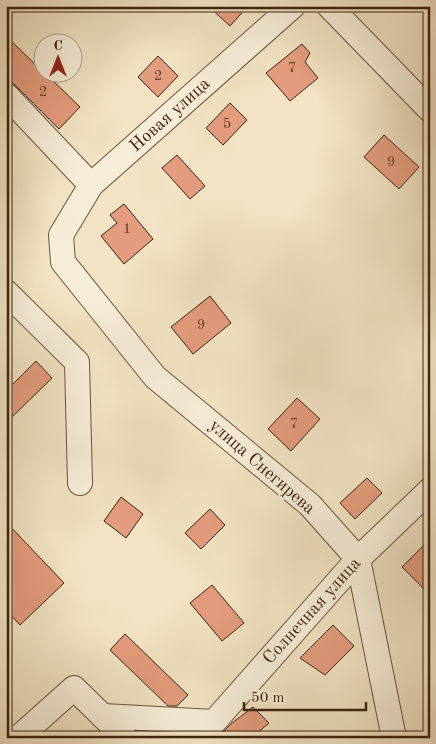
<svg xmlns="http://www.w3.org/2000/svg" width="436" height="744" viewBox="0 0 436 744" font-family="'Old Standard TT',serif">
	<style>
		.building { fill: #e39c7d; stroke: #3e230d }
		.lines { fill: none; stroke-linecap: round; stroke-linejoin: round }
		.minor-casing { stroke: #6b533a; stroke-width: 26 }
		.minor { stroke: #f6edd8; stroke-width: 24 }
		.labels { text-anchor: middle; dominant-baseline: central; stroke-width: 4; stroke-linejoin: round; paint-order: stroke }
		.number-label { font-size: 15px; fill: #674129 }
		.street-label { font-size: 18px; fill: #3e230d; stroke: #f6edd8 }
	</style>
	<rect width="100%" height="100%" fill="#f1e3c3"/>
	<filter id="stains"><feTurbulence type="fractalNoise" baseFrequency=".004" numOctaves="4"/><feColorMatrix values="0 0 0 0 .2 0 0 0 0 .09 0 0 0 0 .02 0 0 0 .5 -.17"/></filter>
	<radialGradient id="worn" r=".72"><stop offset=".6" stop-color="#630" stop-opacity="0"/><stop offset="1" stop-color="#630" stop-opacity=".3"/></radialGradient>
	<g class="building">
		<path d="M208 6H248L230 26Z"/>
		<path d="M6 36 42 71V72H44L80 107 59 129 16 86 6 77Z"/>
		<path d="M302 44 310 53 305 62 318 78 290 101 266 73Z"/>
		<path d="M158 56 178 76 158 97 138 77Z"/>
		<path d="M230 103 247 120 223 145 206 128Z"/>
		<path d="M384 135 419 167 399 189 364 157Z"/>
		<path d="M177 155 205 186 190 199 162 168Z"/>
		<path d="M124 204 153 239 124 264 101 236 117 223 110 215Z"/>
		<path d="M210 296 231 323 193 354 171 327Z"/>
		<path d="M36 361 52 378 6 423V376L13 384Z"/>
		<path d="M297 398 320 419 291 451 268 429Z"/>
		<path d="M367 478 382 493 355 519 340 503Z"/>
		<path d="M121 497 143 514 126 538 104 521Z"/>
		<path d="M210 509 225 525 201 549 185 533Z"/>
		<path d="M6 522 64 583 20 625 6 610Z"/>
		<path d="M430 539V595L402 567Z"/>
		<path d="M212 585 244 623 222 641 190 603Z"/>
		<path d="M333 625 354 646 325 675 300 658Z"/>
		<path d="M125 634 188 695 177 706H168L110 650Z"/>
		<path d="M253 707 269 723 251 738H212L224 731 232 723Z"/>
	</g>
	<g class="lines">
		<defs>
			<g id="minor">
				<path d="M293 6 91 185 61 235 63 262 155 377 310 505 358 559 394 738"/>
				<path d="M329 6 430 110"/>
				<path d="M6 95 91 185"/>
				<path d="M6 292 77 362 80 483"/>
				<path d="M103 716 214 722 358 559 430 490"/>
				<path d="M18 738 74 688 125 738"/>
			</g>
		</defs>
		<use href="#minor" class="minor-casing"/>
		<use href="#minor" class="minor"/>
	</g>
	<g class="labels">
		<g class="number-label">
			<text x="292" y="68">7</text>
			<text x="158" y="76">2</text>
			<text x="43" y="92">2</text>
			<text x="227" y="124">5</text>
			<text x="391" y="162">9</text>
			<text x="127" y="229">1</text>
			<text x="201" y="325">9</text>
			<text x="294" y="424">7</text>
		</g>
		<g class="street-label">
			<text transform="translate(170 115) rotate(-42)">Новая улица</text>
			<text transform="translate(262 467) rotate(41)">улица Снегирева</text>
			<text transform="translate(312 611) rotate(-48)">Солнечная улица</text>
		</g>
	</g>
	<rect width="436" height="744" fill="none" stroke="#f1e3c3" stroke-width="25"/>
	<rect x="8" y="8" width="421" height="729" fill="none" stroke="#3e230d" stroke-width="2.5"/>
	<rect x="12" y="12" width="411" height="719" fill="none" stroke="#3e230d"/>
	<g transform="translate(58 58)"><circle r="24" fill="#f6edd8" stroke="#ac9c87"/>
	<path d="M0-4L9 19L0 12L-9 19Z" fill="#8f2418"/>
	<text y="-8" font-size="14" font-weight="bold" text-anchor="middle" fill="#3e230d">С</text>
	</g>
	<path d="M244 702v8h122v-8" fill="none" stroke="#3e230d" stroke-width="2.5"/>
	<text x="251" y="702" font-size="15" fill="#3e230d" stroke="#f6edd8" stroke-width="4" paint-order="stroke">50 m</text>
	<rect width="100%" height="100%" filter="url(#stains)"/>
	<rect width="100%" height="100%" fill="url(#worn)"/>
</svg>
